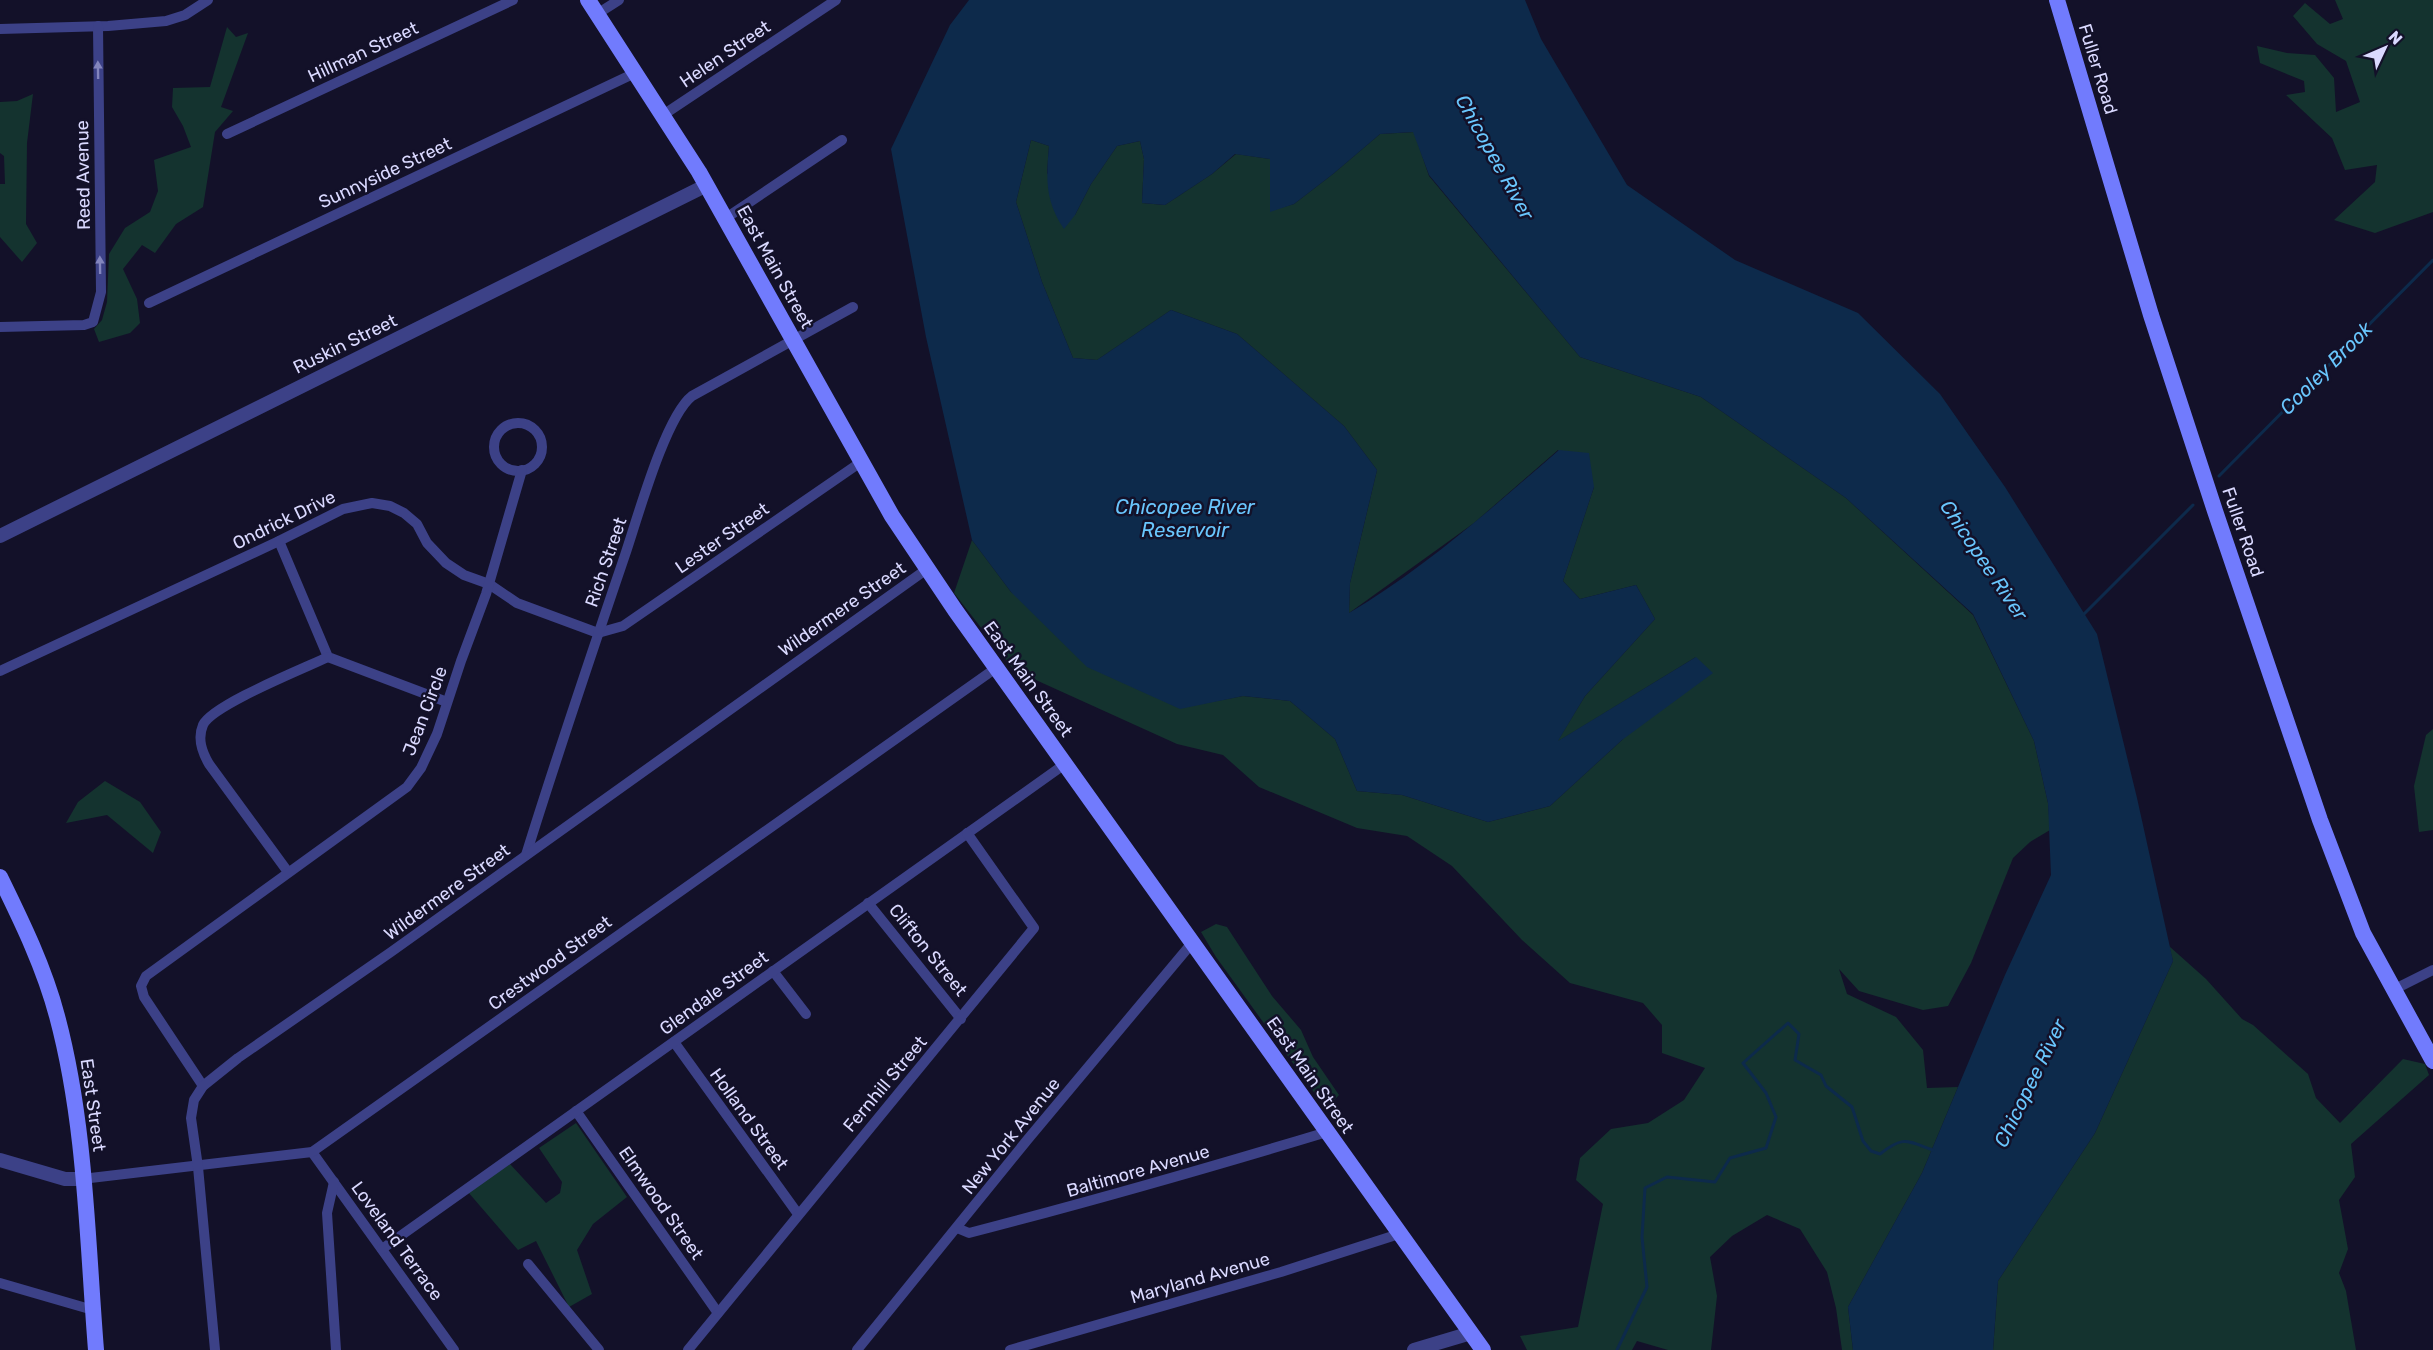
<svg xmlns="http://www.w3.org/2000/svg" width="2433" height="1350" viewBox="0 0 2433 1350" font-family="Rubik,sans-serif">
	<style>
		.green { fill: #14332f }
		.water { fill: #0d2a4b }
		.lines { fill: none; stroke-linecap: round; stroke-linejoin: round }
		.stream { stroke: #0d2a4b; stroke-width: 3 }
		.minor { stroke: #3c4187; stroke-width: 10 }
		.tertiary { stroke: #3c4187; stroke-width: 14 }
		.secondary { stroke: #717bfd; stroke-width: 16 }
		.oneway { fill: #8385bd }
		.labels { text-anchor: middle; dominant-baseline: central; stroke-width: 5; stroke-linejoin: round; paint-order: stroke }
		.street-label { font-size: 18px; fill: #dad9ff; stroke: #131129 }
		.water-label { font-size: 20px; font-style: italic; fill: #69c6fd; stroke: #131129 }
	</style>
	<rect width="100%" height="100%" fill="#131129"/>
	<g class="green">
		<path d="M2335 0H2433V212L2375 233 2334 220 2375 182 2377 165 2345 170 2332 138 2286 95 2305 92 2304 81 2260 63 2257 46 2287 53 2315 55 2334 78 2336 112 2360 102 2346 61 2317 44 2293 16 2305 3 2330 24 2343 19Z"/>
		<path d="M227 27 236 37 248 33 221 107 233 111 215 132 203 207 176 224 155 253 142 245 123 269 137 299 140 323 130 333 99 342 94 329 102 320 107 302 109 254 125 228 150 212 158 191 154 160 191 147 183 126 172 107 173 88 210 87Z"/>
		<path d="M33 94 27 143 26 224 37 243 22 262 0 237V184H5L4 156 0 153V102L17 101Z"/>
		<path d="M1414 132 1429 176 1580 357 1701 397 1846 498 1973 615 2034 741 2048 803 2050 830 2030 842 2013 858 1971 963 1948 1006 1923 1010 1859 991 1839 969 1847 994 1896 1017 1923 1050 1927 1088 1958 1087 1922 1173 1848 1307 1853 1350H1842L1836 1308 1827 1272 1800 1229 1767 1215 1732 1236 1710 1257 1717 1296 1711 1350H1668L1637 1341 1632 1350H1527L1520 1336 1578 1327 1603 1204 1576 1180 1580 1158 1611 1129 1648 1123 1684 1100 1705 1068 1662 1053V1025L1643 1003 1570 983 1522 940 1452 866 1407 836 1357 828 1259 787 1223 755 1177 744 1014 670 954 593 972 540 1011 592 1180 708 1243 696 1290 701 1335 739 1357 791 1402 795 1488 822 1550 806 1622 740 1696 657 1557 742 1585 696 1655 619 1636 585 1580 599 1563 581 1594 487 1558 450 1474 523 1349 613 1350 583 1377 470 1344 426 1237 334 1171 310 1097 360 1073 358 1042 282 1016 202 1031 140 1049 146 1047 173 1075 215 1091 184 1117 146 1140 141 1144 159 1142 203 1165 205 1212 174 1236 154 1270 159V211L1294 204 1333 174 1380 134Z"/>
		<path d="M2433 729V830L2419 832 2414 786 2426 735Z"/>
		<path d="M105 781 140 802 161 832 153 853 107 815 66 823 78 802Z"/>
		<path d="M1216 924 1227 927 1272 996 1301 1030 1313 1057 1339 1095 1326 1109 1216 957 1201 932Z"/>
		<path d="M2169 946 2206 979 2242 1019 2253 1025 2308 1074 2316 1098 2340 1123 2403 1059 2425 1064 2429 1075 2351 1144 2355 1177 2339 1200 2348 1249 2339 1273 2346 1291 2356 1350H1993L1998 1281 2095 1133 2173 961Z"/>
		<path d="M576 1123 627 1197 593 1224 577 1250 592 1294 569 1307 536 1241 518 1250 468 1192 510 1164 546 1203 560 1193 562 1182 539 1148Z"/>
	</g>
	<path class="water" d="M969 0H1525L1541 39 1627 185 1735 260 1858 313 1940 394 2005 487 2097 634 2137 798 2173 961 2095 1133 1998 1281 1993 1350H1853L1848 1307 1922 1173 2005 975 2051 875 2048 803 2034 741 1973 614 1846 498 1701 397 1580 357 1429 175 1413 132 1380 134 1333 174 1294 204 1270 212V159L1235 154 1212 174 1165 205 1142 203 1144 159 1140 141 1117 146 1091 184 1075 215 1064 229C1045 201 1046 179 1049 146L1031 140 1016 202 1042 282 1073 358 1097 360 1171 310 1237 334 1344 426 1377 470 1350 583 1349 613C1425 568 1492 508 1559 450L1589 453 1594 487 1563 581 1580 599 1636 585 1655 619 1585 696 1558 741 1696 657 1713 673 1622 740 1550 806 1488 822 1402 795 1357 791 1335 739 1290 701 1243 696 1180 709 1087 667 1011 592 972 540 926 337 891 149 950 25Z"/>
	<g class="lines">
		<g class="stream">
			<path d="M2219 476 2433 260"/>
			<path d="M2082 616 2193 505"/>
			<path d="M1617 1350 1647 1287 1642 1237 1645 1188 1667 1177 1715 1182 1730 1158 1766 1148 1776 1117 1766 1093 1743 1063 1788 1023 1799 1034 1795 1060 1821 1075 1826 1086 1852 1107 1863 1141 1871 1151 1880 1154C1904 1135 1907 1141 1933 1150"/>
		</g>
		<g class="minor">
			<path d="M597 14 619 0"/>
			<path d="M0 29 108 26 166 21 185 15 208 0"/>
			<path d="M663 115 836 0"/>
			<path d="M227 134 513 0"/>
			<path d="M726 218 842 140"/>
			<path d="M149 303 635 73"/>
			<path d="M0 327 84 325 93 322 101 292 98 26"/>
			<circle cx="518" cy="447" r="24"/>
			<path d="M279 541 328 657 447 702"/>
			<path d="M0 671 279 541 343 509 372 503 390 506 404 513 417 524 427 543 446 563 464 575 489 584 517 603 598 633 623 626 861 462"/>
			<path d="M526 855C557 755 591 655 625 555 637 520 665 417 692 396L853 307"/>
			<path d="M288 872 209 764C202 752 197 739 203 725 212 705 305 668 328 657"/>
			<path d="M868 903 961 1019"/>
			<path d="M773 971 806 1014"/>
			<path d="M2393 990 2433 970"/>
			<path d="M674 1042 798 1214"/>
			<path d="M203 1086 144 997 141 986 146 976 407 787 421 768 437 734 461 661 486 594 522 470"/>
			<path d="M576 1111 718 1313"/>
			<path d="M312 1152 454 1350"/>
			<path d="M82 1179 312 1152 996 668"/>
			<path d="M334 1182 327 1213 336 1350"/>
			<path d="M957 1228 969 1233C1089 1202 1208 1168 1327 1132"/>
			<path d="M382 1249 1065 764"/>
			<path d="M528 1264 599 1350"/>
			<path d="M0 1283 93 1310"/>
			<path d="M215 1350 198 1167 191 1118 194 1100 203 1086 238 1058 391 952 927 569"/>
			<path d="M688 1350 1034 928 967 833"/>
			<path d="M857 1350 1028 1139 1192 943"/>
			<path d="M1010 1350 1281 1272 1399 1234"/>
		</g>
		<g class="tertiary">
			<path d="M0 536 707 185"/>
			<path d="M0 1160 65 1179H82"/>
			<path d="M1414 1350 1471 1333"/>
		</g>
		<g class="secondary">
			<path d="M588 0 699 172 892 516 955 610 1483 1350"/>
			<path d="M2057 0 2151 315 2215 511 2320 820 2363 933 2433 1061"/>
			<path d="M0 877C22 922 44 967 57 1016 86 1124 87 1239 96 1350"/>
		</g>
	</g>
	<defs><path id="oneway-solid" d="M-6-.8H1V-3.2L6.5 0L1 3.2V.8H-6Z" transform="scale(1.5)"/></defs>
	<g class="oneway">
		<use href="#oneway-solid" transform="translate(98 70) rotate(-91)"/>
		<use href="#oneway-solid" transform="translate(100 265) rotate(-91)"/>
	</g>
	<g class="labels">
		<g class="street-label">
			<text transform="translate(363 52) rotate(-25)">Hillman Street</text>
			<text transform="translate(725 54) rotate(-34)">Helen Street</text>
			<text transform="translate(2098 69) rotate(73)">Fuller Road</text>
			<text transform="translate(385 173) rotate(-25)">Sunnyside Street</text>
			<text transform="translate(83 175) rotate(-91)">Reed Avenue</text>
			<text transform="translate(775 267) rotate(61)">East Main Street</text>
			<text transform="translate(345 344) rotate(-26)">Ruskin Street</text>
			<text transform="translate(284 520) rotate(-26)">Ondrick Drive</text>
			<text transform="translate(2243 532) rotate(71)">Fuller Road</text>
			<text transform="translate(722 538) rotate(-35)">Lester Street</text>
			<text transform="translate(606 562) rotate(-71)">Rich Street</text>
			<text transform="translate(842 609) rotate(-35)">Wildermere Street</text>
			<text transform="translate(1028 679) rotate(54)">East Main Street</text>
			<text transform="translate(425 711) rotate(-69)">Jean Circle</text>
			<text transform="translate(447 892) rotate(-36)">Wildermere Street</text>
			<text transform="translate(928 950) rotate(51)">Clifton Street</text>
			<text transform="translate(550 963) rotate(-36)">Crestwood Street</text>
			<text transform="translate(714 993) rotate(-36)">Glendale Street</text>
			<text transform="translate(1310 1075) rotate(55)">East Main Street</text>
			<text transform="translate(885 1084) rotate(-50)">Fernhill Street</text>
			<text transform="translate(93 1105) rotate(82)">East Street</text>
			<text transform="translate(749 1119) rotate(54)">Holland Street</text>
			<text transform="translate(1011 1136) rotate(-51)">New York Avenue</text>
			<text transform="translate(1138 1171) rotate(-16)">Baltimore Avenue</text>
			<text transform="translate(661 1203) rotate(55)">Elmwood Street</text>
			<text transform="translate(397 1241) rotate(54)">Loveland Terrace</text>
			<text transform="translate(1200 1278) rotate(-16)">Maryland Avenue</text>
		</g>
		<g class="water-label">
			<text transform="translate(1495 157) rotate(61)">Chicopee River</text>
			<text transform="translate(2326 368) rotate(-45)">Cooley Brook</text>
			<text x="1185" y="507">Chicopee River<tspan x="1185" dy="23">Reservoir</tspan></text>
			<text transform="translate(1984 560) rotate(56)">Chicopee River</text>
			<text transform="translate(2030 1083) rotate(-64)">Chicopee River</text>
		</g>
	</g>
	<g transform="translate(2385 48) rotate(46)" stroke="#131129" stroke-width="4.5" paint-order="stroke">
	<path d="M0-4.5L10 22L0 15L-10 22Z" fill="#dad9ff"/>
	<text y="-9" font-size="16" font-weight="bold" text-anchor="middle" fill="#dad9ff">N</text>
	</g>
</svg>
